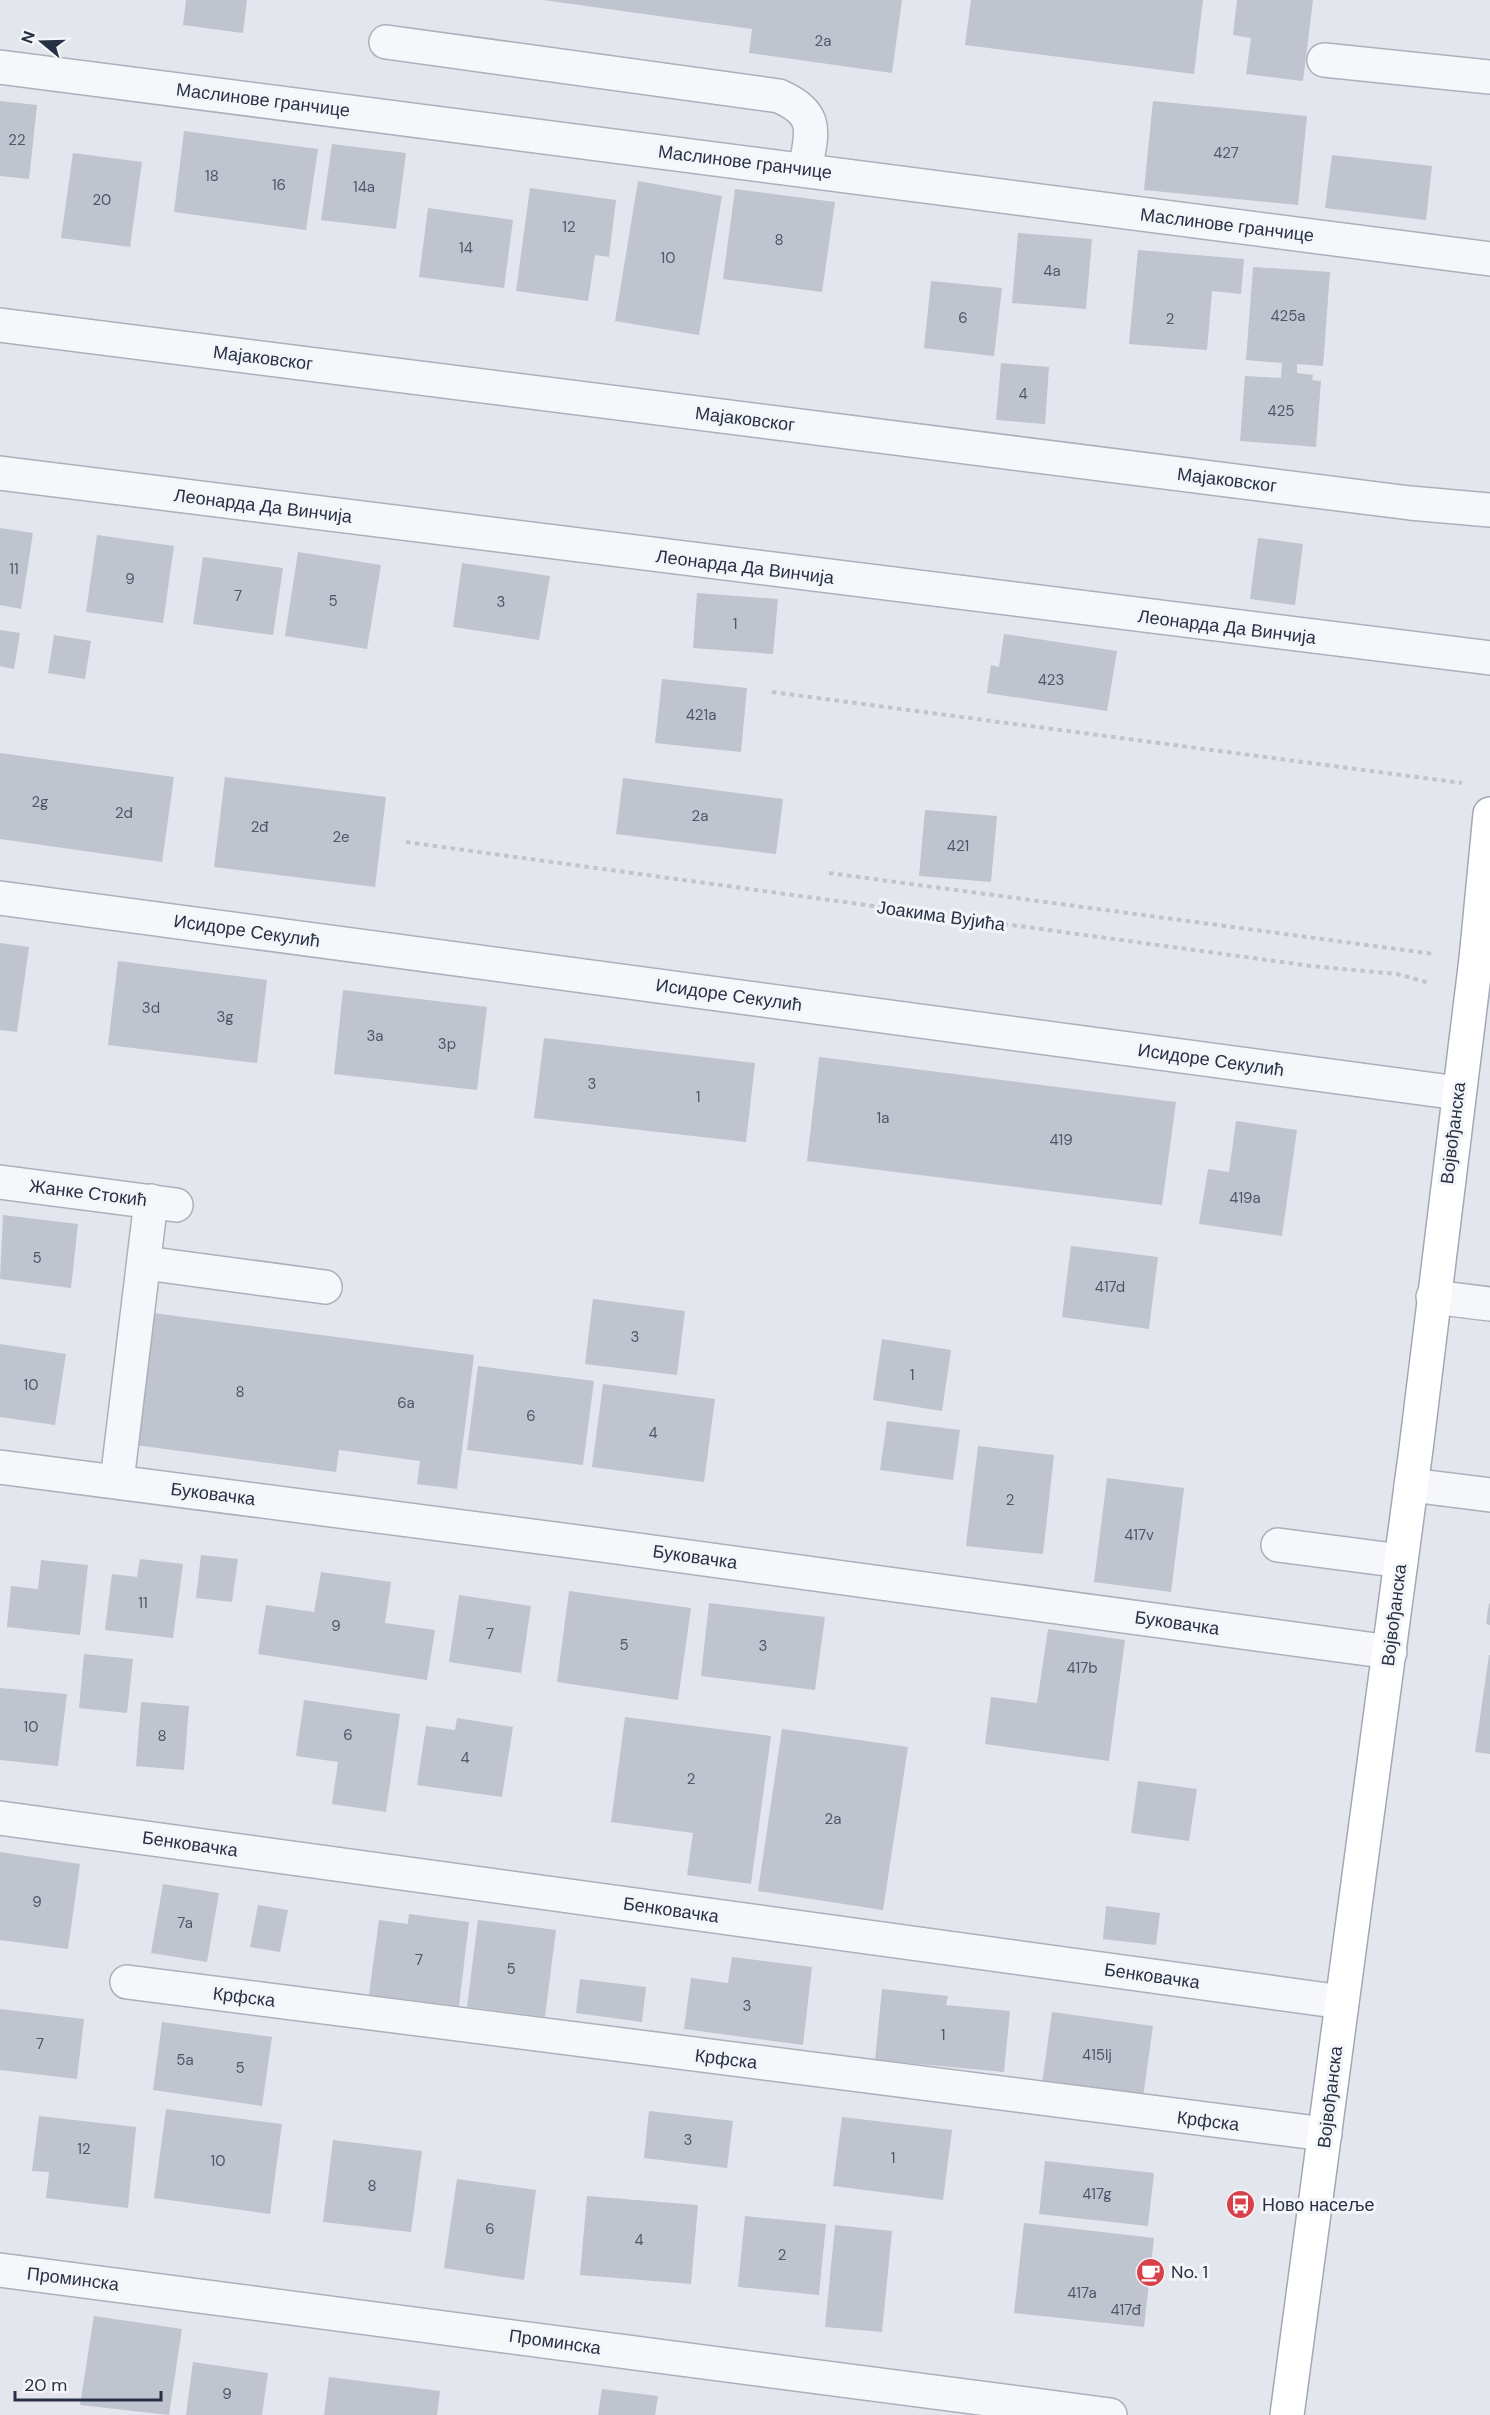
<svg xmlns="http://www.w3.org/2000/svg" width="1490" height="2415" viewBox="0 0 1490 2415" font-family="'DM Sans',sans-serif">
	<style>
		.building { fill: #bfc4cf }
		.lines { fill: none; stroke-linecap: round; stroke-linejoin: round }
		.minor-casing { stroke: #abb0ba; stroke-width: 36 }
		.major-casing { stroke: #a1a8b9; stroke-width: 36 }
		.path { stroke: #c1c4cb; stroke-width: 4; stroke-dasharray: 4.5 4.5; stroke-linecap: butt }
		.minor { stroke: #f6f7fa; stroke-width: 33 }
		.major { stroke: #fff; stroke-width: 33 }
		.labels { text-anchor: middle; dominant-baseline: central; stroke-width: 6; stroke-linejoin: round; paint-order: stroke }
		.number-label { font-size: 15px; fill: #4e5668 }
		.street-label { font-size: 18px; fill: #293146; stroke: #f3f5f9 }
		.poi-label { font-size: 18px; fill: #293146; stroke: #f3f5f9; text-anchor: start }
	</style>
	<rect width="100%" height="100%" fill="#e3e6ec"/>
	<g class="building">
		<path d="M186 0H247L243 33 183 25Z"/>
		<path d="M543 0H902L892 73 749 53 752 29Z"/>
		<path d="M971 0H1203L1194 74 965 45Z"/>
		<path d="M1237 0H1313L1303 81 1246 74 1251 38 1233 35Z"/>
		<path d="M0 101 37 105 29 179 0 176Z"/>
		<path d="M1153 101 1307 116 1298 205 1144 190Z"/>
		<path d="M184 131 318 149 306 230 174 212Z"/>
		<path d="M332 144 406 153 396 229 321 220Z"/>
		<path d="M73 153 142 162 130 247 61 238Z"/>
		<path d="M1332 155 1432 166 1426 220 1325 208Z"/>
		<path d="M638 181 722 196 699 335 615 321Z"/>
		<path d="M530 188 616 200 609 257 595 255 588 301 516 291Z"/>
		<path d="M735 189 835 202 822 292 723 279Z"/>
		<path d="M428 208 513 220 504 288 419 277Z"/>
		<path d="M1018 233 1092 239 1086 309 1012 303Z"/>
		<path d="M1138 250 1244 259 1241 294 1212 291 1207 350 1129 344Z"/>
		<path d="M1253 267 1330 272 1323 366 1297 364V373L1313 375 1312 380 1321 381 1316 447 1240 441 1245 376 1281 378 1282 363 1246 360Z"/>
		<path d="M931 281 1002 288 994 356 924 348Z"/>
		<path d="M1001 363 1049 367 1045 424 996 420Z"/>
		<path d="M0 528 33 533 21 609 0 605Z"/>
		<path d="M97 535 174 546 163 623 86 612Z"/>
		<path d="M1258 538 1303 544 1295 605 1250 599Z"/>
		<path d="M298 552 381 565 367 649 285 636Z"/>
		<path d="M203 557 283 568 273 635 193 624Z"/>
		<path d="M462 563 550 576 539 640 453 627Z"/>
		<path d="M697 593 778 599 773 654 693 648Z"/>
		<path d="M0 630 20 633 14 669 0 666Z"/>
		<path d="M1004 634 1117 651 1107 711 987 693 991 665 999 667Z"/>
		<path d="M54 635 91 641 85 679 48 673Z"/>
		<path d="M662 679 747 688 741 752 655 743Z"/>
		<path d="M0 753 174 777 162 862 0 839Z"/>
		<path d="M225 777 386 797 375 887 214 867Z"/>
		<path d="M623 778 783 799 776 854 616 834Z"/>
		<path d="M925 810 997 816 991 882 919 876Z"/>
		<path d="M0 943 29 947 17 1032 0 1030Z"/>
		<path d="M118 961 267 980 257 1063 108 1045Z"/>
		<path d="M343 990 487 1007 477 1090 334 1074Z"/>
		<path d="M544 1038 755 1063 746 1142 534 1118Z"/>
		<path d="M819 1057 1176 1102 1162 1205 807 1161Z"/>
		<path d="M1236 1121 1297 1130 1282 1236 1199 1224 1208 1169 1229 1172Z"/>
		<path d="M3 1215 78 1224 71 1288 0 1279Z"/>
		<path d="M1071 1246 1158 1257 1149 1329 1062 1317Z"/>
		<path d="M593 1299 685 1311 677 1375 585 1364Z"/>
		<path d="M145 1312 474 1355 457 1489 417 1484 420 1461 339 1450 336 1472 128 1444Z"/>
		<path d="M882 1339 951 1350 942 1411 873 1400Z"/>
		<path d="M0 1344 66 1354 55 1425 0 1417Z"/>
		<path d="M478 1366 594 1381 583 1465 467 1450Z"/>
		<path d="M603 1384 715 1399 704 1482 592 1467Z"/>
		<path d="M887 1421 960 1430 953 1480 880 1470Z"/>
		<path d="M978 1446 1054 1455 1043 1554 966 1546Z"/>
		<path d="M1107 1478 1184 1488 1171 1592 1094 1582Z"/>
		<path d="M201 1555 238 1559 232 1602 196 1598Z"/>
		<path d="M140 1559 183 1564 173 1638 105 1630 112 1574 137 1577Z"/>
		<path d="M41 1560 88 1565 80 1635 7 1627 11 1586 38 1589Z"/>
		<path d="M321 1572 391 1582 385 1623 435 1630 427 1680 258 1654 266 1605 314 1612Z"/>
		<path d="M569 1591 691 1608 678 1700 557 1682Z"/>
		<path d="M459 1595 531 1606 521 1673 449 1662Z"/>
		<path d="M709 1603 825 1617 815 1690 701 1676Z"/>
		<path d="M1489 1603 1490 1604V1625L1486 1624Z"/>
		<path d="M1048 1629 1125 1640 1109 1761 985 1744 991 1697 1037 1703Z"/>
		<path d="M84 1654 133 1659 127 1713 79 1708Z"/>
		<path d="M1489 1655H1490V1754L1475 1752Z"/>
		<path d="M0 1688 67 1694 58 1766 0 1760Z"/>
		<path d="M304 1700 400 1714 386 1812 332 1804 338 1762 296 1756Z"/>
		<path d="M141 1702 189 1706 184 1770 136 1766Z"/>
		<path d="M625 1717 771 1736 751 1884 687 1875 693 1833 611 1822Z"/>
		<path d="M457 1718 513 1727 502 1797 417 1785 426 1726 455 1730Z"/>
		<path d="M782 1729 908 1747 883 1910 758 1891Z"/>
		<path d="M1138 1781 1197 1789 1189 1841 1131 1833Z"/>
		<path d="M0 1852 80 1864 68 1949 0 1940Z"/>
		<path d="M163 1884 219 1893 207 1962 151 1953Z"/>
		<path d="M258 1905 288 1910 280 1952 250 1947Z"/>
		<path d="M1106 1906 1160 1913 1156 1945 1103 1939Z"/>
		<path d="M409 1914 469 1922 459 2006 369 1995 379 1920 408 1924Z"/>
		<path d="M478 1920 556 1930 545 2017 467 2007Z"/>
		<path d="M732 1957 812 1967 803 2045 684 2029 691 1978 728 1983Z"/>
		<path d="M580 1979 646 1987 642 2022 576 2013Z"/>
		<path d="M882 1989 948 1996 946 2005 1010 2011 1004 2072 875 2060Z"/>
		<path d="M0 2009 84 2019 77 2079 0 2070Z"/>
		<path d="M1052 2012 1153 2026 1143 2098 1042 2084Z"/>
		<path d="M162 2022 272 2037 262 2106 153 2090Z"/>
		<path d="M166 2109 282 2124 270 2214 154 2198Z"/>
		<path d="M649 2111 733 2121 727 2168 644 2158Z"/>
		<path d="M39 2116 136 2127 128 2208 46 2198 49 2172 32 2171Z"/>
		<path d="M842 2117 952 2130 943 2200 833 2186Z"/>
		<path d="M333 2140 422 2151 411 2232 323 2222Z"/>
		<path d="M1045 2161 1154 2173 1148 2226 1039 2214Z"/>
		<path d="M457 2179 536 2190 524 2280 444 2268Z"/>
		<path d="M587 2196 698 2205 691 2284 580 2275Z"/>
		<path d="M745 2216 826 2224 819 2295 738 2287Z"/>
		<path d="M1024 2223 1154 2238 1144 2327 1014 2313Z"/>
		<path d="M835 2225 892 2231 882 2332 825 2327Z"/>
		<path d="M94 2316 182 2329 169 2415 80 2405Z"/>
		<path d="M193 2362 268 2373 262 2415H186Z"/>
		<path d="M329 2377 440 2391 437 2415H324Z"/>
		<path d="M602 2389 658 2396 655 2415H598Z"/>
	</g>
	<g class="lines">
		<defs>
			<g id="minor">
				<path d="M386 42 779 96C820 114 812 132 805 170"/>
				<path d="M1324 60 1490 77"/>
				<path d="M0 67 1490 259"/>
				<path d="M0 325 1410 503 1490 510"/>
				<path d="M0 473 1490 658"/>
				<path d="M0 898 1458 1093"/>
				<path d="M0 1182 176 1205"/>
				<path d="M145 1263 325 1287"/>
				<path d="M1433 1297 1490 1304"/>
				<path d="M0 1467 601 1545 1390 1652"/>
				<path d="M117 1481 151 1201"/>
				<path d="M1411 1485 1490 1495"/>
				<path d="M1278 1545 1401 1561"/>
				<path d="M0 1818 1342 2002"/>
				<path d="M127 1982 1325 2134"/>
				<path d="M0 2270 1110 2415"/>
			</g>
			<path id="major" d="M1287 2415 1416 1449 1476 959 1490 814"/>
		</defs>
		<use href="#minor" class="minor-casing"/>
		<use href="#major" class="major-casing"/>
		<g class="path">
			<path d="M772 692 1462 783"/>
			<path d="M406 842 1311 966 1397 974 1430 983"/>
			<path d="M829 873 1434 954"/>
		</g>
		<use href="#minor" class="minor"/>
		<use href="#major" class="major"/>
	</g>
	<defs>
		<symbol id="bus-disc" viewBox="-11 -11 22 22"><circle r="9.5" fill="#d8404a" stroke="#f3f5f9"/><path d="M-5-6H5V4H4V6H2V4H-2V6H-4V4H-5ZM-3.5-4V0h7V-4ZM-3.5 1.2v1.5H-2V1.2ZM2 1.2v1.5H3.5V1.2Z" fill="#fff"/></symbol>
		<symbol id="cafe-disc" viewBox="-11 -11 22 22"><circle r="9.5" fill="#d8404a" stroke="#f3f5f9"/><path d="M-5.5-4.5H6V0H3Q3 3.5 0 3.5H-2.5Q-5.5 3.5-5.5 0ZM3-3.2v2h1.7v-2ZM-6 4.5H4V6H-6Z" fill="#fff"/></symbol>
	</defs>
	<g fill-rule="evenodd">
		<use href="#bus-disc" x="1224" y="2188" width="33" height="33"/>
		<use href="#cafe-disc" x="1134" y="2256" width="33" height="33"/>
	</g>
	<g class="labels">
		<g class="number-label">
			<text x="823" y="41">2a</text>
			<text x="17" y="140">22</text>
			<text x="1226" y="153">427</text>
			<text x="212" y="176">18</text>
			<text x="279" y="185">16</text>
			<text x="364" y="187">14a</text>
			<text x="102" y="200">20</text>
			<text x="569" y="227">12</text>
			<text x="779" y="240">8</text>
			<text x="466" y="248">14</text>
			<text x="668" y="258">10</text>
			<text x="1052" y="271">4a</text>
			<text x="1288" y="316">425a</text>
			<text x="963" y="318">6</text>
			<text x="1170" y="319">2</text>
			<text x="1023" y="394">4</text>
			<text x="1281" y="411">425</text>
			<text x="14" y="569">11</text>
			<text x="130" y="579">9</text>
			<text x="238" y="596">7</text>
			<text x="333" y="601">5</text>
			<text x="501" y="602">3</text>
			<text x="735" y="624">1</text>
			<text x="1051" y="680">423</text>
			<text x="701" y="715">421a</text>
			<text x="40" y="802">2g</text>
			<text x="124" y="813">2d</text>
			<text x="700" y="816">2a</text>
			<text x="260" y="827">2đ</text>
			<text x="341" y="837">2e</text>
			<text x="958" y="846">421</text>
			<text x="151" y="1008">3d</text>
			<text x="225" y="1017">3g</text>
			<text x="375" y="1036">3a</text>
			<text x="447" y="1044">3p</text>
			<text x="592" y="1084">3</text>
			<text x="698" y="1097">1</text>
			<text x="883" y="1118">1a</text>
			<text x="1061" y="1140">419</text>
			<text x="1245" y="1198">419a</text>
			<text x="37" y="1258">5</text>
			<text x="1110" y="1287">417d</text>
			<text x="635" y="1337">3</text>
			<text x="912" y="1375">1</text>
			<text x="31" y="1385">10</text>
			<text x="240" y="1392">8</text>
			<text x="406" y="1403">6a</text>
			<text x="531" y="1416">6</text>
			<text x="653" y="1433">4</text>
			<text x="1010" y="1500">2</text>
			<text x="1139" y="1535">417v</text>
			<text x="143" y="1603">11</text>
			<text x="336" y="1626">9</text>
			<text x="490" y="1634">7</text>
			<text x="624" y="1645">5</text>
			<text x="763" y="1646">3</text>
			<text x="1082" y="1668">417b</text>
			<text x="31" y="1727">10</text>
			<text x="348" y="1735">6</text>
			<text x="162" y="1736">8</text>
			<text x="465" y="1758">4</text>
			<text x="691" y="1779">2</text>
			<text x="833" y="1819">2a</text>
			<text x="37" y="1902">9</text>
			<text x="185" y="1923">7a</text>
			<text x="419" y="1960">7</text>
			<text x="511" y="1969">5</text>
			<text x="747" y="2006">3</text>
			<text x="943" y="2035">1</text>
			<text x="40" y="2044">7</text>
			<text x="1097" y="2055">415lj</text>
			<text x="185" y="2060">5a</text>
			<text x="240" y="2068">5</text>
			<text x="688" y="2140">3</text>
			<text x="84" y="2149">12</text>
			<text x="893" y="2158">1</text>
			<text x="218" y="2161">10</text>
			<text x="372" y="2186">8</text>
			<text x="1097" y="2194">417g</text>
			<text x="490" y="2229">6</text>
			<text x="639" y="2240">4</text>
			<text x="782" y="2255">2</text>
			<text x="1082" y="2293">417a</text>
			<text x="1126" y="2310">417đ</text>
			<text x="227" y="2394">9</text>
		</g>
		<g class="street-label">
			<text transform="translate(263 100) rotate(7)">Маслинове гранчице</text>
			<text transform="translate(745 162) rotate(7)">Маслинове гранчице</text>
			<text transform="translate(1227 225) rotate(7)">Маслинове гранчице</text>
			<text transform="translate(263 358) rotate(7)">Мајаковског</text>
			<text transform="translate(745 419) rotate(7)">Мајаковског</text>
			<text transform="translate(1227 480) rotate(7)">Мајаковског</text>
			<text transform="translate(263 506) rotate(7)">Леонарда Да Винчија</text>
			<text transform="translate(745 567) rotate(7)">Леонарда Да Винчија</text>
			<text transform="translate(1227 627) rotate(7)">Леонарда Да Винчија</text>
			<text transform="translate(941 916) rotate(8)">Јоакима Вујића</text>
			<text transform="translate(247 931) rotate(8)">Исидоре Секулић</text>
			<text transform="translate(729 995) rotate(8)">Исидоре Секулић</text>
			<text transform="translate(1211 1060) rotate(8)">Исидоре Секулић</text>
			<text transform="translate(1453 1133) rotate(-83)">Војвођанска</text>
			<text transform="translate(88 1193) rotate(7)">Жанке Стокић</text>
			<text transform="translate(213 1494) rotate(7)">Буковачка</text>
			<text transform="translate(695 1557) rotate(8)">Буковачка</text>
			<text transform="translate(1394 1615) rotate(-83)">Војвођанска</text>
			<text transform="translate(1177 1623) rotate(8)">Буковачка</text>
			<text transform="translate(190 1844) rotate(8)">Бенковачка</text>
			<text transform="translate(671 1910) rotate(8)">Бенковачка</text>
			<text transform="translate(1152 1976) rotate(8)">Бенковачка</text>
			<text transform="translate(244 1997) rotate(7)">Крфска</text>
			<text transform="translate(726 2059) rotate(7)">Крфска</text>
			<text transform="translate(1330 2097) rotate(-83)">Војвођанска</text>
			<text transform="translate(1208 2121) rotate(7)">Крфска</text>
			<text transform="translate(73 2279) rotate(7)">Проминска</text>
			<text transform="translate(555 2342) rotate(8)">Проминска</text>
		</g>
		<g class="poi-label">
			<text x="1262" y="2205">Ново насеље</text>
			<text x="1171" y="2272">No. 1</text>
		</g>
	</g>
	<g transform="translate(42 42) rotate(289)" stroke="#f3f5f9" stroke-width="4.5" paint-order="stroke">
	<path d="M0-4.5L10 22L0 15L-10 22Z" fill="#293146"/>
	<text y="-9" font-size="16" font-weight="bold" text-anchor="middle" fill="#293146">N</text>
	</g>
	<path d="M15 2391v9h146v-9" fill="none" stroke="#293146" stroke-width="3"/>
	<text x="24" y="2391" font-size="18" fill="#293146" stroke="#f3f5f9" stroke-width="4.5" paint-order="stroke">20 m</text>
</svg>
